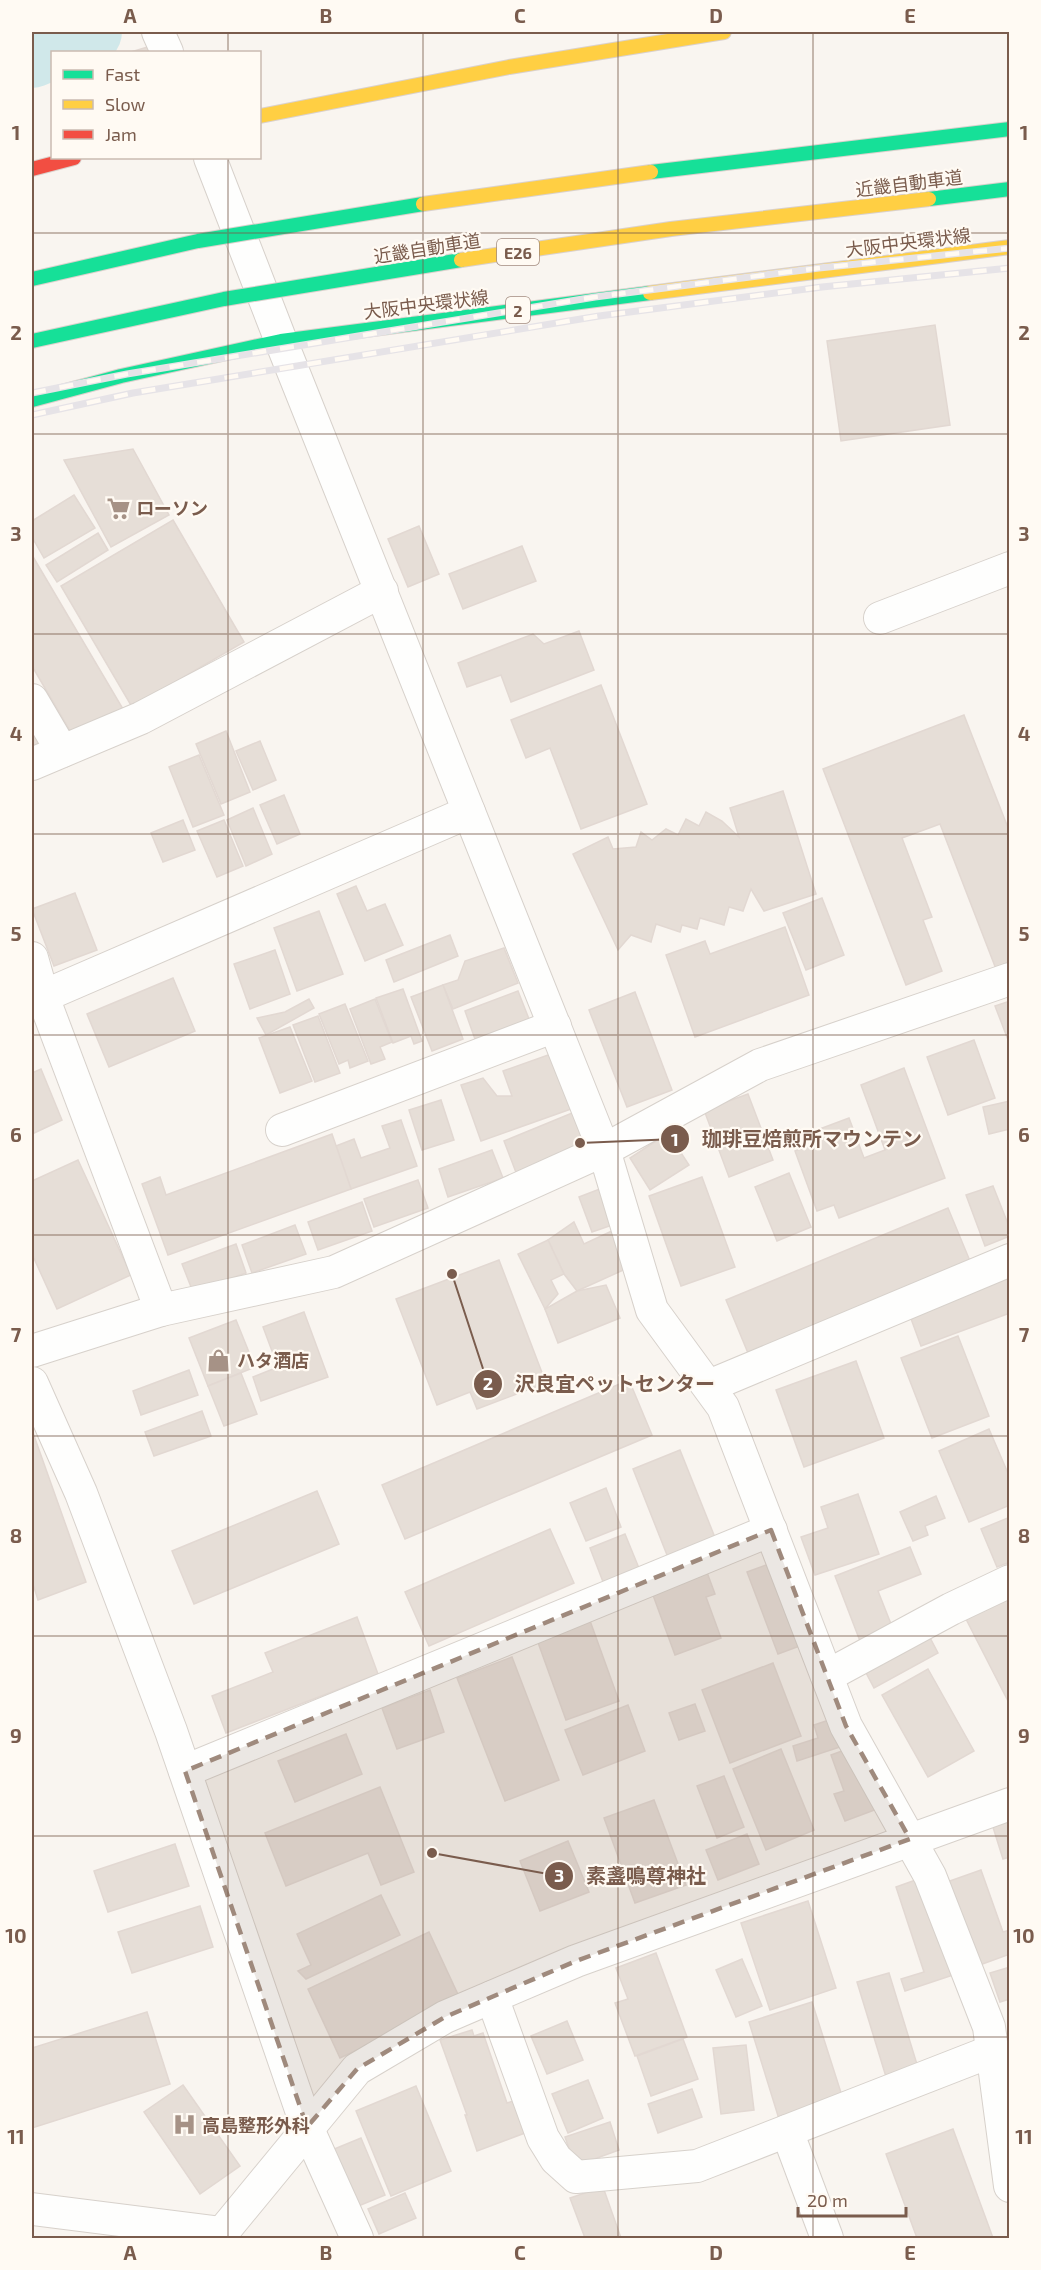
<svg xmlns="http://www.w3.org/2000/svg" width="1041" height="2270" viewBox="0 0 1041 2270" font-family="'Exo 2','Noto Sans JP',sans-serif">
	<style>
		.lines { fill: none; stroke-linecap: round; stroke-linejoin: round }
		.river { stroke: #d0e8ea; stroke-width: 64 }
		.building { fill: #e6ded7; stroke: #e2d8d2; stroke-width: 1.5 }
		.street-casing { stroke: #d7d1cb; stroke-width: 34 }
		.fast-casing { stroke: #dad1cc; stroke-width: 16 }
		.slow-casing { stroke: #dad1cc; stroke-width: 16 }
		.jam-casing { stroke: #dad1cc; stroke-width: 16 }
		.street { stroke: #fefefd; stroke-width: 32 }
		.fast { stroke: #16e098; stroke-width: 14 }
		.slow { stroke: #ffcf43; stroke-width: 14 }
		.jam { stroke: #f24e42; stroke-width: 14 }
		.rail-casing { stroke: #e6e3e7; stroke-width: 7 }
		.rail { stroke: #fffaf3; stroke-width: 4.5; stroke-dasharray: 14; stroke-linecap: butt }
		.fast-bridge-casing { stroke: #dad1cc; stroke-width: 16; stroke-linecap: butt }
		.slow-bridge-casing { stroke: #dad1cc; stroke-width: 16; stroke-linecap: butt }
		.fast-bridge { stroke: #16e098; stroke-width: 14 }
		.slow-bridge { stroke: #ffcf43; stroke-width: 14 }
		.marked { fill: #9f8a7d; fill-opacity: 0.2; stroke: #9f8a7d; stroke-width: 4.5; stroke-dasharray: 12 8; stroke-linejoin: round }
		.grid { fill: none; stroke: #7a5c4d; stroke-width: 1.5; stroke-opacity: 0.55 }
		.labels { text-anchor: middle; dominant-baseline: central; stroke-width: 4.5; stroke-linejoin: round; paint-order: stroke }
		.shield { fill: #fffaf3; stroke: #a28b7f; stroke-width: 1.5 }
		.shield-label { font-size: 16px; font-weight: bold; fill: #7a5c4d }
		.street-label { font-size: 18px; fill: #7a5c4d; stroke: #fffaf3 }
		.poi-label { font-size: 18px; font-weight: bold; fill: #7a5c4d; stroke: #fffaf3; text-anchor: start }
		.leader { fill: none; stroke: #7a5c4d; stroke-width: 2 }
		.callout-dot { fill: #7a5c4d; stroke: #fffaf3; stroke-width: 2 }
		.mark-label { font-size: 18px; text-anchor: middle; font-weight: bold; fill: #fff }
		.callout-label { font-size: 20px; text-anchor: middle; font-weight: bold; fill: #7a5c4d; stroke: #fffaf3; stroke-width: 4.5; stroke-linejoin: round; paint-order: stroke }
		.neatline { fill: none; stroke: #7a5c4d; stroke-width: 2 }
		.grid-label { font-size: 20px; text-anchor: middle; font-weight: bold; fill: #7a5c4d }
	</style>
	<rect width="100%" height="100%" fill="#f9f5f0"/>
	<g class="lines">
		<path class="river" d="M32 56 90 32"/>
	</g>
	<g class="building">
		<path d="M151 46 153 52H131Z"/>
		<path d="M935 325 950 425 841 441 827 341Z"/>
		<path d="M133 449 169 515 111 547 64 460Z"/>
		<path d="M74 495 95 528 44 558 32 537V521Z"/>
		<path d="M173 520 244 642 132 707 61 586Z"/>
		<path d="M419 526 439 574 408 587 388 539Z"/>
		<path d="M98 533 108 550 57 582 46 565Z"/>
		<path d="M522 546 536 581 463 609 449 574Z"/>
		<path d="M32 555 123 709 74 738 32 666Z"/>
		<path d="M579 631 594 670 511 702 501 675 467 687 458 663 533 634 544 644Z"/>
		<path d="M601 685 647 804 581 829 550 748 526 758 511 720Z"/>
		<path d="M32 715 47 742 32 751Z"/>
		<path d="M964 715 1010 833V963L996 969 940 824 902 838 932 917 923 920 942 971 906 985 823 769Z"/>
		<path d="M226 731 250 792 221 804 196 744Z"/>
		<path d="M260 741 276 780 253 790 236 751Z"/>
		<path d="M199 755 224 815 193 827 169 767Z"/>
		<path d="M783 791 816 894 764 911 751 889 743 911 729 907 724 925 700 918 697 929 682 925 680 932 656 924 651 942 631 935 618 950 573 854 608 837 613 849 636 847 641 832 652 840 666 829 678 835 686 819 699 826 706 812 722 821 739 837 730 808Z"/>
		<path d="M284 795 300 834 277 844 260 805Z"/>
		<path d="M253 808 272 854 246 866 227 820Z"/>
		<path d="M183 820 195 850 163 862 151 833Z"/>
		<path d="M224 820 243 866 217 877 197 831Z"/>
		<path d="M356 886 367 911 385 904 403 945 365 961 337 894Z"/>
		<path d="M75 893 97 950 54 966 32 909Z"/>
		<path d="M822 898 844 955 806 970 783 913Z"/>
		<path d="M319 911 343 974 297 991 274 928Z"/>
		<path d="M785 927 809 995 695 1037 666 955 705 941 710 954Z"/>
		<path d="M450 935 458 956 394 982 386 960Z"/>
		<path d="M504 948 518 983 453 1009 443 985 458 980 465 961Z"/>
		<path d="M275 950 290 994 250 1009 234 964Z"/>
		<path d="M173 978 195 1031 109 1067 87 1014Z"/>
		<path d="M443 985 463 1039 432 1051 411 997Z"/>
		<path d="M403 989 422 1041 414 1044 411 1036 393 1043 376 998Z"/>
		<path d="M518 991 529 1019 475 1039 465 1011Z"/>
		<path d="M635 992 672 1090 627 1107 589 1010Z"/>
		<path d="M309 999 314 1008 266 1035 257 1018 285 1012Z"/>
		<path d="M375 999 392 1042 380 1047 385 1059 371 1064 350 1009Z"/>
		<path d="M1010 1001V1045L995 1006Z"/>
		<path d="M345 1004 368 1061 350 1068 348 1060 339 1064 319 1014Z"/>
		<path d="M318 1016 340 1073 315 1082 293 1025Z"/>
		<path d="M290 1027 312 1081 280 1093 259 1038Z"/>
		<path d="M974 1040 995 1098 948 1115 927 1057Z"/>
		<path d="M551 1054 571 1109 481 1141 461 1085 483 1078 497 1096H512L503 1071Z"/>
		<path d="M904 1068 945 1178 839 1218 834 1205 817 1211 795 1151 813 1144 809 1133 849 1118 864 1158 885 1150 861 1085Z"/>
		<path d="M41 1069 62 1120 32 1134V1073Z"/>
		<path d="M748 1094 773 1160 729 1177 704 1110Z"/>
		<path d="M441 1100 454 1140 422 1150 409 1110Z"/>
		<path d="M1010 1101V1129L989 1134 983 1107Z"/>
		<path d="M577 1111 591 1145 517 1175 504 1141Z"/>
		<path d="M401 1120 417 1166 351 1189 336 1146 354 1139 361 1158 390 1148 382 1126Z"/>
		<path d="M668 1133 689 1165 650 1190 630 1158Z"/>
		<path d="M332 1134 351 1189 168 1255 142 1184 160 1177 166 1195Z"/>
		<path d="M492 1150 503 1178 448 1197 439 1169Z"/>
		<path d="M78 1160 131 1275 57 1309 32 1254V1181Z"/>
		<path d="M789 1173 811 1227 777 1241 755 1187Z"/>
		<path d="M702 1177 735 1267 681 1286 649 1196Z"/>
		<path d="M418 1180 428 1208 374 1227 364 1199Z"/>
		<path d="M993 1186 1010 1229V1236L985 1246 966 1195Z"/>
		<path d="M605 1187 618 1223 592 1232 579 1197Z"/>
		<path d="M362 1202 372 1231 318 1250 308 1222Z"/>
		<path d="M948 1208 970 1261 748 1353 726 1300Z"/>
		<path d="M574 1222 584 1244 627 1224 630 1267 577 1291 564 1274 548 1240Z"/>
		<path d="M295 1225 306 1254 252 1273 242 1245Z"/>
		<path d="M548 1240 564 1274 551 1280 558 1294 545 1309 518 1254Z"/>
		<path d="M236 1244 246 1273 193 1292 182 1264Z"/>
		<path d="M499 1260 546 1383 477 1409 470 1392 437 1405 396 1299Z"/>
		<path d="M1010 1277V1313L921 1346 910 1316Z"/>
		<path d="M606 1285 620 1318 558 1343 545 1309 577 1291Z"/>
		<path d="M304 1312 328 1377 261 1401 253 1377 278 1367 263 1327Z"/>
		<path d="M236 1320 255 1367 208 1386 189 1338Z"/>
		<path d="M958 1336 989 1416 932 1438 901 1358Z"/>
		<path d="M856 1361 884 1438 804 1467 776 1390Z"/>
		<path d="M189 1370 198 1395 141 1415 133 1391Z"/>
		<path d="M241 1373 257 1414 224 1426 208 1386Z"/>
		<path d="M629 1380 652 1435 405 1539 382 1485Z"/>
		<path d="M202 1411 211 1436 154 1456 145 1432Z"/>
		<path d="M989 1429 1010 1478V1505L969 1522 939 1451Z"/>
		<path d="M32 1430 86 1582 38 1600 32 1581Z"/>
		<path d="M680 1450 716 1540 669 1560 633 1469Z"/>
		<path d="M606 1488 621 1527 586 1541 570 1503Z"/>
		<path d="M317 1491 339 1544 194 1604 172 1551Z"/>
		<path d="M858 1494 879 1554 815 1575 801 1537 828 1528 821 1507Z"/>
		<path d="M936 1496 945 1518 925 1526 928 1535 913 1541 900 1512Z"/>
		<path d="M1010 1517V1562L997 1567 981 1529Z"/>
		<path d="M550 1529 574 1583 429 1646 405 1592Z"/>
		<path d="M625 1534 641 1573 605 1587 590 1548Z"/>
		<path d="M910 1547 921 1574 878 1591 893 1629 860 1641 835 1576Z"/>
		<path d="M774 1562 805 1644 778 1654 747 1572Z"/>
		<path d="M705 1567 715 1594 706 1597 721 1638 675 1655 650 1587Z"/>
		<path d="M1006 1597 1010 1605V1705L965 1617Z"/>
		<path d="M357 1617 378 1674 226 1733 212 1696 273 1672 265 1653Z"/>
		<path d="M589 1618 619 1701 566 1720 536 1637Z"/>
		<path d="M927 1632 938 1653 874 1688 863 1667Z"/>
		<path d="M512 1657 559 1780 505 1801 457 1678Z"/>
		<path d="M773 1663 801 1736 730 1763 702 1690Z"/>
		<path d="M928 1669 974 1751 928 1777 882 1695Z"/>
		<path d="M430 1690 444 1732 397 1749 382 1708Z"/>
		<path d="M695 1704 705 1731 679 1740 669 1713Z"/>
		<path d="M628 1705 645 1751 583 1775 565 1730Z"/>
		<path d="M835 1718 843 1746 797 1761 793 1746 818 1738 814 1725Z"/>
		<path d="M346 1734 362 1774 295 1802 278 1761Z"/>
		<path d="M853 1747 877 1809 845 1821 834 1794 844 1791 831 1755Z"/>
		<path d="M781 1749 814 1830 766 1850 733 1769Z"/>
		<path d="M724 1776 744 1827 717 1838 697 1786Z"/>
		<path d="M380 1787 414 1872 381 1885 368 1853 286 1886 265 1833Z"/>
		<path d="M654 1800 686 1885 635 1903 604 1818Z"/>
		<path d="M1010 1819V1857L1003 1859 992 1824Z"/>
		<path d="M747 1834 759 1864 718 1880 706 1850Z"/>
		<path d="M568 1841 589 1892 540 1911 520 1861Z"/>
		<path d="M175 1844 189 1886 108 1912 94 1871Z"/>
		<path d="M981 1870 1003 1932 1010 1930V1954L977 1966 947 1882Z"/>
		<path d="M924 1877 956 1974 905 1991 901 1979 924 1972 896 1887Z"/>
		<path d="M381 1895 400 1935 306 1979 298 1971 311 1965 297 1934Z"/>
		<path d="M808 1901 836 1988 770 2010 741 1923Z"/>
		<path d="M200 1906 213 1947 132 1973 118 1932Z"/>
		<path d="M429 1932 461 2001 340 2058 308 1989Z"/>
		<path d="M656 1953 687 2037 635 2056 615 2003 628 1999 616 1968Z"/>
		<path d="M742 1959 762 2006 736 2017 716 1970Z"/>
		<path d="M1010 1967V1999L1000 2002 990 1973Z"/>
		<path d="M889 1973 919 2071 887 2080 857 1982Z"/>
		<path d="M812 2002 843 2099 779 2119 749 2022Z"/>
		<path d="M147 2012 170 2084 32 2128V2048Z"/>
		<path d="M567 2021 583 2060 547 2074 531 2036Z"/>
		<path d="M472 2030 474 2036 483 2033 507 2103 513 2101 525 2133 477 2151 465 2115H467L440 2040Z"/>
		<path d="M683 2039 698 2079 651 2096 637 2056Z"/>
		<path d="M746 2045 754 2110 721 2114 713 2048Z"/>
		<path d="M588 2080 603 2118 568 2133 552 2094Z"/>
		<path d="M183 2085 240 2166 200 2194 144 2112Z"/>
		<path d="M416 2086 451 2171 391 2196 356 2111Z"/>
		<path d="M692 2089 702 2117 658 2133 648 2104Z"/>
		<path d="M610 2122 619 2150 575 2166 565 2137Z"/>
		<path d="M953 2129 993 2238H917L886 2154Z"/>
		<path d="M361 2138 385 2195 356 2207 332 2150Z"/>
		<path d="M603 2187 621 2238H585L570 2198Z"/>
		<path d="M405 2193 416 2218 379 2234 368 2209Z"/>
	</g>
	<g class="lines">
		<defs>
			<g id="street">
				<path d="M158 32 167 52"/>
				<path d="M210 158 281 341 604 1150 652 1310 723 1407 846 1726 930 1876 989 2027 1010 2186"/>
				<path d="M880 618 1010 568"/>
				<path d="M32 700 62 751"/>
				<path d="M32 764 141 718 382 591"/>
				<path d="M32 958 43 997 161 1310"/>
				<path d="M32 1001 469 812"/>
				<path d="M282 1130 555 1026"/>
				<path d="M32 1351 161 1310 334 1272 604 1150 760 1065 1010 979"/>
				<path d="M32 1383 81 1493 171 1731 307 2127 357 2238"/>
				<path d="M709 1386 1010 1260"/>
				<path d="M827 1676 951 1609 1010 1581"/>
				<path d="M185 1771 771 1530"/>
				<path d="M492 1997 543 2138 556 2159 576 2177 697 2166 992 2051"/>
				<path d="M787 2131 827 2238"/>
				<path d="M32 2209 222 2233"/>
				<path d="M218 2238 357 2069 445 2017 576 1961 1010 1804"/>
			</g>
			<path id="fast" d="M32 400 121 376 281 341 650 293"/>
			<g id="slow">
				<path d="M260 116 509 67 724 32"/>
				<path d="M650 293 1010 247"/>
			</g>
			<path id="jam" d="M32 169 74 158"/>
		</defs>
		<use href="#street" class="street-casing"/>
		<use href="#fast" class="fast-casing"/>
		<use href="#slow" class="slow-casing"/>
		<use href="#jam" class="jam-casing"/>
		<use href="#street" class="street"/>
		<use href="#fast" class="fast"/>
		<use href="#slow" class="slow"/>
		<use href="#jam" class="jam"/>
		<defs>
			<g id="rail">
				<path d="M32 393 127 374 595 297 819 268 1010 248"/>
				<path d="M32 415 133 393 599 316 822 287 1010 268"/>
			</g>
		</defs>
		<use href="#rail" class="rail-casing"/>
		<use href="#rail" class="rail"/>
		<defs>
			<g id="fast-bridge">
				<path d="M651 172 1010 129"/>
				<path d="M929 199 1010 189"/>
				<path d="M32 279 198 241 423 204"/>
				<path d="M32 341 224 299 461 260"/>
			</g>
			<g id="slow-bridge">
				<path d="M423 204 651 172"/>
				<path d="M461 260 671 229 929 199"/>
			</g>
		</defs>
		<use href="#fast-bridge" class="fast-bridge-casing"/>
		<use href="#slow-bridge" class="slow-bridge-casing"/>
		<use href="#fast-bridge" class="fast-bridge"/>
		<use href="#slow-bridge" class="slow-bridge"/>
	</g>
	<path class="marked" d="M771 1530 846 1726 910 1839 576 1961 445 2017 357 2069 307 2127 185 1771Z"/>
	<path class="grid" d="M228 32V52M423 32V2238M618 32V2238M813 32V2238M228 158V2238M32 233H1010M32 434H1010M32 634H1010M32 834H1010M32 1035H1010M32 1235H1010M32 1436H1010M32 1636H1010M32 1836H1010M32 2037H1010"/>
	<defs>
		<symbol id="supermarket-bare" viewBox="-9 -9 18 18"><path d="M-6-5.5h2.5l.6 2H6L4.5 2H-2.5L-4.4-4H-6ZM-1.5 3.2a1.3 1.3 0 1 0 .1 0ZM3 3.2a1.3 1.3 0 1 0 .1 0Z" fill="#a69286" stroke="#fffaf3" stroke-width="2.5" paint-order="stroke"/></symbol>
		<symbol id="shop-bare" viewBox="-9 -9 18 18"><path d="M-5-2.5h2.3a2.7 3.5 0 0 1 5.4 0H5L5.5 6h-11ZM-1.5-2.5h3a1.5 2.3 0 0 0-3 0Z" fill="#a69286" stroke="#fffaf3" stroke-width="2.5" paint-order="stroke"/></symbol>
		<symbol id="hospital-bare" viewBox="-9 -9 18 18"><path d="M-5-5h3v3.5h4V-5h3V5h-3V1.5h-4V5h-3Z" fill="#a69286" stroke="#fffaf3" stroke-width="2.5" paint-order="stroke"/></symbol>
	</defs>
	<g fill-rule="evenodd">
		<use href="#supermarket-bare" x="102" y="492" width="33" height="33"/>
		<use href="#shop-bare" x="202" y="1344" width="33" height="33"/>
		<use href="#hospital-bare" x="168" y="2108" width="33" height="33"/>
	</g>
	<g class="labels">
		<g class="shield">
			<rect x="497" y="239" width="42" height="26" rx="4.5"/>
			<rect x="506" y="297" width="24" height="26" rx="4.5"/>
		</g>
		<g class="shield-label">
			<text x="518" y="252">E26</text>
			<text x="518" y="310">2</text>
		</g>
		<g class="street-label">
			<text transform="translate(909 183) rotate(-7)">近畿自動車道</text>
			<text transform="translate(908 242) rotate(-7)">大阪中央環状線</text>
			<text transform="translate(427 248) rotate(-9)">近畿自動車道</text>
			<text transform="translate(426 304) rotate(-7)">大阪中央環状線</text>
		</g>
		<g class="poi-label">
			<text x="136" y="508">ローソン</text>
			<text x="237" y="1360">ハタ酒店</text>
			<text x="202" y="2125">高島整形外科</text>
		</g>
	</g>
	<path class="leader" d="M580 1143L675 1139M452 1274L488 1384M432 1853L559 1876"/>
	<g class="callout-dot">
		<circle cx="580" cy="1143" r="6"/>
		<circle cx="452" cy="1274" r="6"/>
		<circle cx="432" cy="1853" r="6"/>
		<circle cx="675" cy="1139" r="15"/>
		<circle cx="488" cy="1384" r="15"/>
		<circle cx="559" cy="1876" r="15"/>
	</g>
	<g class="mark-label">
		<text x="675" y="1146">1</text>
		<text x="488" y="1390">2</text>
		<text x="559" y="1882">3</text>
	</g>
	<g class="callout-label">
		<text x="812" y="1146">珈琲豆焙煎所マウンテン</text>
		<text x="615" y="1391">沢良宜ペットセンター</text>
		<text x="646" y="1883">素盞鳴尊神社</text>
	</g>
	<rect width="1041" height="2270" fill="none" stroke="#fffaf3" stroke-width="66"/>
	<rect x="51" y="51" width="210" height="108" fill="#fffaf3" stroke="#cabbb1" stroke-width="1.5"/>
	<rect x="63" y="70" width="30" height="9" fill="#16e098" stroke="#cabbb1" stroke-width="1.5"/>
	<text x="105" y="81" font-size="18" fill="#7a5c4d">Fast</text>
	<rect x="63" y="100" width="30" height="9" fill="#ffcf43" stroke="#cabbb1" stroke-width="1.5"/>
	<text x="105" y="111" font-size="18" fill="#7a5c4d">Slow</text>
	<rect x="63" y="130" width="30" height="9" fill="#f24e42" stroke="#cabbb1" stroke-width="1.5"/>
	<text x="105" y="141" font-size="18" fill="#7a5c4d">Jam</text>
	<path d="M798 2207v9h108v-9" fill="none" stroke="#7a5c4d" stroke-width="3"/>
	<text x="807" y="2207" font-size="18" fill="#7a5c4d" stroke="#fffaf3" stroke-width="4.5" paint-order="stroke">20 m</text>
	<rect x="33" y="33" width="975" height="2204" class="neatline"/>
	<g class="grid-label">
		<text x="130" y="23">A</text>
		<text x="326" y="23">B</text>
		<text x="520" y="23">C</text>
		<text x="716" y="23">D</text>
		<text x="910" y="23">E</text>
		<text x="16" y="140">1</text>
		<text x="1024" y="140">1</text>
		<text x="16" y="340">2</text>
		<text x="1024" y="340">2</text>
		<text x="16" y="541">3</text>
		<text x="1024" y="541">3</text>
		<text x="16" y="741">4</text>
		<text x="1024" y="741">4</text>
		<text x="16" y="941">5</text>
		<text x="1024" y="941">5</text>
		<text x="16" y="1142">6</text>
		<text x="1024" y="1142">6</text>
		<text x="16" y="1342">7</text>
		<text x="1024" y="1342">7</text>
		<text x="16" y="1543">8</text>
		<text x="1024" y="1543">8</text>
		<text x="16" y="1743">9</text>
		<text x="1024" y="1743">9</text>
		<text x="16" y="1943">10</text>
		<text x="1024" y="1943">10</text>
		<text x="16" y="2144">11</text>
		<text x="1024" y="2144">11</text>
		<text x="130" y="2260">A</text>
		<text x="326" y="2260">B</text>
		<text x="520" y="2260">C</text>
		<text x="716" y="2260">D</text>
		<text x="910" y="2260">E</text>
	</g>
</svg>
